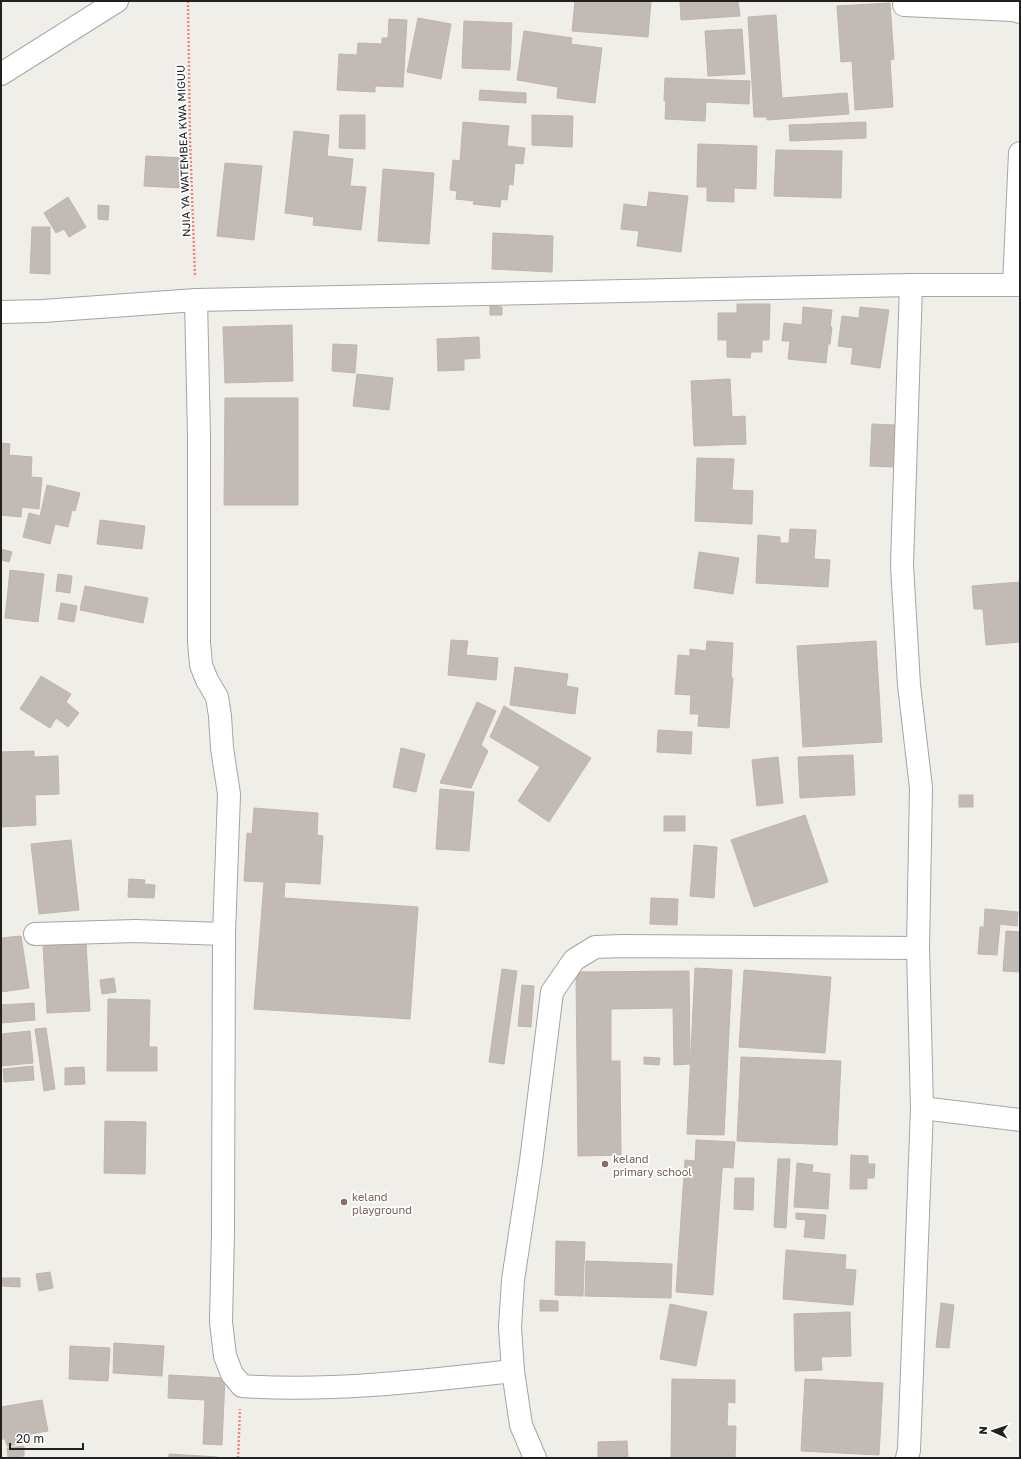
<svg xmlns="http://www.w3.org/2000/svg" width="1021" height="1459" viewBox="0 0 1021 1459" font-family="'Golos Text',sans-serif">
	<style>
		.building { fill: #c1bab5; stroke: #c1b5ab }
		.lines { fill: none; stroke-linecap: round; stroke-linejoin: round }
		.minor-casing { stroke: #a5a5a5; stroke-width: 24 }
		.path { stroke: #f18779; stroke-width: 2.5; stroke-dasharray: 2 2; stroke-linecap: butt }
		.minor { stroke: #fff; stroke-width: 22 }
		.education-dot { fill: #8d6e63; stroke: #fff; stroke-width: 1.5 }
		.labels { text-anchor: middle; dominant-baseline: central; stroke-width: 3.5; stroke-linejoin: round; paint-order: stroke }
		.street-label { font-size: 11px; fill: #212121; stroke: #fff }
		.education-label { font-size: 11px; fill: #785e54; stroke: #fff; text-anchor: start }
	</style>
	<rect width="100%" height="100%" fill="#f0eee8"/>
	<g class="building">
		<path d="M575 1H651L648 37 572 31Z"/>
		<path d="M689 1H738L740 16 681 20 680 2Z"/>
		<path d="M890 3 894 59 890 60 893 107 855 110 852 61 841 62 837 6Z"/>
		<path d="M776 15 782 98 847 93 849 114 767 120V117H754L748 17Z"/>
		<path d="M418 18 451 24 441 79 407 72Z"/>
		<path d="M389 19 407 20 403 87 375 86V92L337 90 339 54 357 55 358 43 382 44V38H388Z"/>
		<path d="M464 21 512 23 510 70 462 68Z"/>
		<path d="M742 29 745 74 708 76 705 31Z"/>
		<path d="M524 31 572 38 571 44 602 48 595 103 557 98 558 87 517 80Z"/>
		<path d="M665 78 750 81 749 104 706 102 705 121 665 119 666 100 664 101Z"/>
		<path d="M480 90 526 93V103L479 100Z"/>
		<path d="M340 115H365V149L339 148Z"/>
		<path d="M532 115 573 116 572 147 532 145Z"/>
		<path d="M463 122 509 126 507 146 525 148 523 164 515 163 513 185 509 184 507 200 501 199 500 207 473 204 474 201 456 199 457 191 450 190 453 160 460 161Z"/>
		<path d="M866 122V138L790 141 789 125Z"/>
		<path d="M294 131 329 135 327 156 353 159 350 186 366 187 361 230 313 225 314 217 285 213Z"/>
		<path d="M698 144 757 146 756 189 734 188V202L707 201V187H697Z"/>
		<path d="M776 150 842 151 841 198 774 196Z"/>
		<path d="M146 156 183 158 181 188 144 186Z"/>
		<path d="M225 163 262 166 254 240 217 236Z"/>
		<path d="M383 169 434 173 429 244 378 241Z"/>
		<path d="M649 192 688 196 681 252 637 246 639 231 621 229 624 204 647 207Z"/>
		<path d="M68 197 86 227 69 237 64 229 56 233 44 213Z"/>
		<path d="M98 205 109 206 108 220 98 219Z"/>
		<path d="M32 227H50V274L30 273Z"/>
		<path d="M493 233 553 236 552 272 492 269Z"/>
		<path d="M737 304H770L769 340H762V352H751L750 358 727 357V340H718V313H737Z"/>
		<path d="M490 306 502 307V315H490Z"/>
		<path d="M803 307 832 310 830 327H832L830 344H828L826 363 788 359 790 341H782L784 323 802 325Z"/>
		<path d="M860 307 889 310 880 368 851 364 853 348 838 346 842 316 859 318Z"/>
		<path d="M292 325 293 381 225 383 223 327Z"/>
		<path d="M479 337 480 358 464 359V370L438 371 437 339Z"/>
		<path d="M333 344 357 345 355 373 332 371Z"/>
		<path d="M357 374 393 378 389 410 353 406Z"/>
		<path d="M730 379 732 417 745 416 746 444 694 446 691 381Z"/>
		<path d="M225 398H298V505H224Z"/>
		<path d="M872 424 896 425 894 467 870 466Z"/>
		<path d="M1 443 10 444 9 455 32 457 31 477 42 478 39 509 22 507 21 517 1 515Z"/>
		<path d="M697 458 734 459 732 490 753 491 752 524 695 521Z"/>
		<path d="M47 485 80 493 75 511 72 510 68 527 55 524 50 544 23 537 29 513 40 516Z"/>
		<path d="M100 520 145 526 142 549 97 544Z"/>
		<path d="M790 529 816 530 814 559 830 560 828 587 756 583 758 535 780 537V543H789Z"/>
		<path d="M1 549 12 552 9 562 1 560Z"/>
		<path d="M699 552 739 558 733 594 694 588Z"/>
		<path d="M10 570 44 574 38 622 5 618Z"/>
		<path d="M58 574 72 576 70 593 56 591Z"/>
		<path d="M1020 582V642L986 645 983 609H974L972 586Z"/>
		<path d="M85 586 148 598 143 623 80 610Z"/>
		<path d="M61 603 77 606 74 622 58 619Z"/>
		<path d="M451 640 468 641 466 655 498 658 496 680 448 675Z"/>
		<path d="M707 641 733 643 731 678H733L729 728 698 726 699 714H690L691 695 675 694 678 655 690 656V649L706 651Z"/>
		<path d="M876 641 882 742 803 747 797 646Z"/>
		<path d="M515 667 568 674 566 686 578 688 575 714 510 705Z"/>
		<path d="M41 676 71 694 66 702 79 713 68 727 56 718 50 728 20 709Z"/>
		<path d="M477 702 496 711 481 745 488 751 471 788 440 783Z"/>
		<path d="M504 706 591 758 549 822 518 801 540 767 490 737Z"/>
		<path d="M658 730 692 732 691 754 657 752Z"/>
		<path d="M401 748 425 754 416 792 393 787Z"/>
		<path d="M34 751V757L58 756 59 794 35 795 36 825 1 827V752Z"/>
		<path d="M853 755 855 795 800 798 798 757Z"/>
		<path d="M778 757 783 803 757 806 752 760Z"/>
		<path d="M440 789 474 792 469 851 436 849Z"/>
		<rect x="959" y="795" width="14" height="12"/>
		<path d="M254 808 318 813 317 835 323 836 320 884 285 882 284 898 418 907 410 1019 254 1009 264 882 244 881 247 833 252 834Z"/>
		<path d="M805 815 828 882 754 907 731 840Z"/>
		<rect x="664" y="816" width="21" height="15"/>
		<path d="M71 840 79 910 39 914 31 844Z"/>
		<path d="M694 845 717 847 714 898 690 896Z"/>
		<path d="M129 879 145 880 144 884 155 885 154 898 128 897Z"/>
		<path d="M651 898 678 899 677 925 650 924Z"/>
		<path d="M985 909 1018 912 1017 926 1000 924 997 955 978 954 980 927H984Z"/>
		<path d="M1006 931 1020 932V972L1003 971Z"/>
		<path d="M21 936 29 988 1 992V938Z"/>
		<path d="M86 943 90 1011 47 1013 43 946Z"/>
		<path d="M695 968 732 970 724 1135 687 1134Z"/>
		<path d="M502 969 517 971 504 1064 489 1062Z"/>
		<path d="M744 970 831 977 825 1053 739 1047Z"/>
		<path d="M689 971 690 1064 674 1065 673 1008 611 1009V1061H620L621 1155 578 1156 576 972Z"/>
		<path d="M114 978 116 992 102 994 100 980Z"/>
		<path d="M522 985 534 986 531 1027 518 1026Z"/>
		<path d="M108 999 150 1000 149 1047H157V1071H107Z"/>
		<path d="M34 1003 35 1020 1 1023V1005Z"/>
		<path d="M46 1028 55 1089 44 1091 35 1029Z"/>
		<path d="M30 1031 33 1063 1 1066V1034Z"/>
		<path d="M644 1057 660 1058 659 1065 644 1064Z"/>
		<path d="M741 1057 841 1061 837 1145 737 1141Z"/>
		<path d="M33 1066 34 1080 4 1082 3 1069Z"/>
		<path d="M84 1067 85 1084 65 1085V1068Z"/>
		<path d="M105 1121 146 1122 145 1174 104 1173Z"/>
		<path d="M696 1140 735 1142 733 1168 723 1167 722 1170 713 1295 676 1292 685 1160 695 1161Z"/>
		<path d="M851 1155 868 1156V1164H875L874 1178H867V1189H850Z"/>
		<path d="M778 1159H790L786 1228 774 1227Z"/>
		<path d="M797 1163 813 1165 812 1172 830 1174 828 1209 794 1207Z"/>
		<path d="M735 1178H754L753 1210 734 1209Z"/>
		<path d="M796 1213 826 1215 824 1239 804 1237 806 1220 796 1219Z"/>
		<path d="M556 1241 585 1242 583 1296 555 1295Z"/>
		<path d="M786 1250 846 1255 845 1269 856 1270 853 1305 783 1299Z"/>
		<path d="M586 1261 672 1264 671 1298 585 1296Z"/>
		<path d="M50 1272 53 1288 39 1291 36 1274Z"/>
		<path d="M2 1278H20V1287L2 1286Z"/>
		<path d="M540 1300 558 1301V1311H540Z"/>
		<path d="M941 1303 954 1305 949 1348 936 1347Z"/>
		<path d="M670 1304 707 1312 696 1366 660 1359Z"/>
		<path d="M850 1312 851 1356 821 1357 822 1370 795 1371 794 1314Z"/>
		<path d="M114 1343 164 1346 162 1376 113 1373Z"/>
		<path d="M70 1346 110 1348 108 1381 69 1379Z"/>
		<path d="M169 1375 225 1378 222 1445 203 1444 205 1400 168 1398Z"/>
		<path d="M672 1379 735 1380V1403L728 1402 727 1426H736L735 1458H671Z"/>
		<path d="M805 1379 883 1383 879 1455 801 1451Z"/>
		<path d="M42 1400 48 1431 25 1435 27 1443 7 1446 5 1439H1V1407Z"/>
		<path d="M627 1441 628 1458H598V1442Z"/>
		<path d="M24 1446V1456L8 1457 7 1448Z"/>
		<path d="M169 1454 217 1457V1458H169Z"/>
	</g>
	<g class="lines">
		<defs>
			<g id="minor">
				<path d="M904 5 1013 10 1020 12"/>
				<path d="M1 74 117 1"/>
				<path d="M1014 285 1020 153"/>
				<path d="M196 300 199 436V642L201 665 207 680 217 697 220 716 222 748 229 794 224 934 223 1233 221 1322 225 1356 232 1374 242 1386C332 1392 423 1381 513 1371"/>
				<path d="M1 312 43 311 196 300 911 285H1020"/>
				<path d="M35 934 135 931 224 934"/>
				<path d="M922 1108 1020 1120"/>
				<path d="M535 1458 521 1425 513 1371 510 1327 513 1280 531 1161 552 992 574 960 595 947 622 946 918 948"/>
				<path d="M907 1458 909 1450 922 1108 918 948 921 788 909 685 902 565 911 285"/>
			</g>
		</defs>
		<use href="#minor" class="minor-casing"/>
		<g class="path">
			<path d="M188 1 190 141 195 277"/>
			<path d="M238 1458 240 1409"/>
		</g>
		<use href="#minor" class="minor"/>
	</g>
	<g class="education-dot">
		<circle cx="605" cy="1164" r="4"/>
		<circle cx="344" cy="1202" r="4"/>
	</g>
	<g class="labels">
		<g class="street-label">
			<text transform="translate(183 151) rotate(-92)">NJIA YA WATEMBEA KWA MIGUU</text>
		</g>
		<g class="education-label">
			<text x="613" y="1158">keland<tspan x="613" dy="13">primary school</tspan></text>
			<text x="352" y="1196">keland<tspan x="352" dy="13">playground</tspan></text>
		</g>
	</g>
	<rect width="1021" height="1459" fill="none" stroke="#212121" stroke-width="4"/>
	<g transform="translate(993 1431) rotate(273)" stroke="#ffffff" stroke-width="3" paint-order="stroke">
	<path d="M0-3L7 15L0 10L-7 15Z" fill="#212121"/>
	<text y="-6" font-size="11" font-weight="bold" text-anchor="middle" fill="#212121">N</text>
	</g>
	<path d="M10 1443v6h73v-6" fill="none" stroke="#212121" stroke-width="2"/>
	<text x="16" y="1443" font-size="12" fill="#212121" stroke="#ffffff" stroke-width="3" paint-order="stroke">20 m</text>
</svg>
